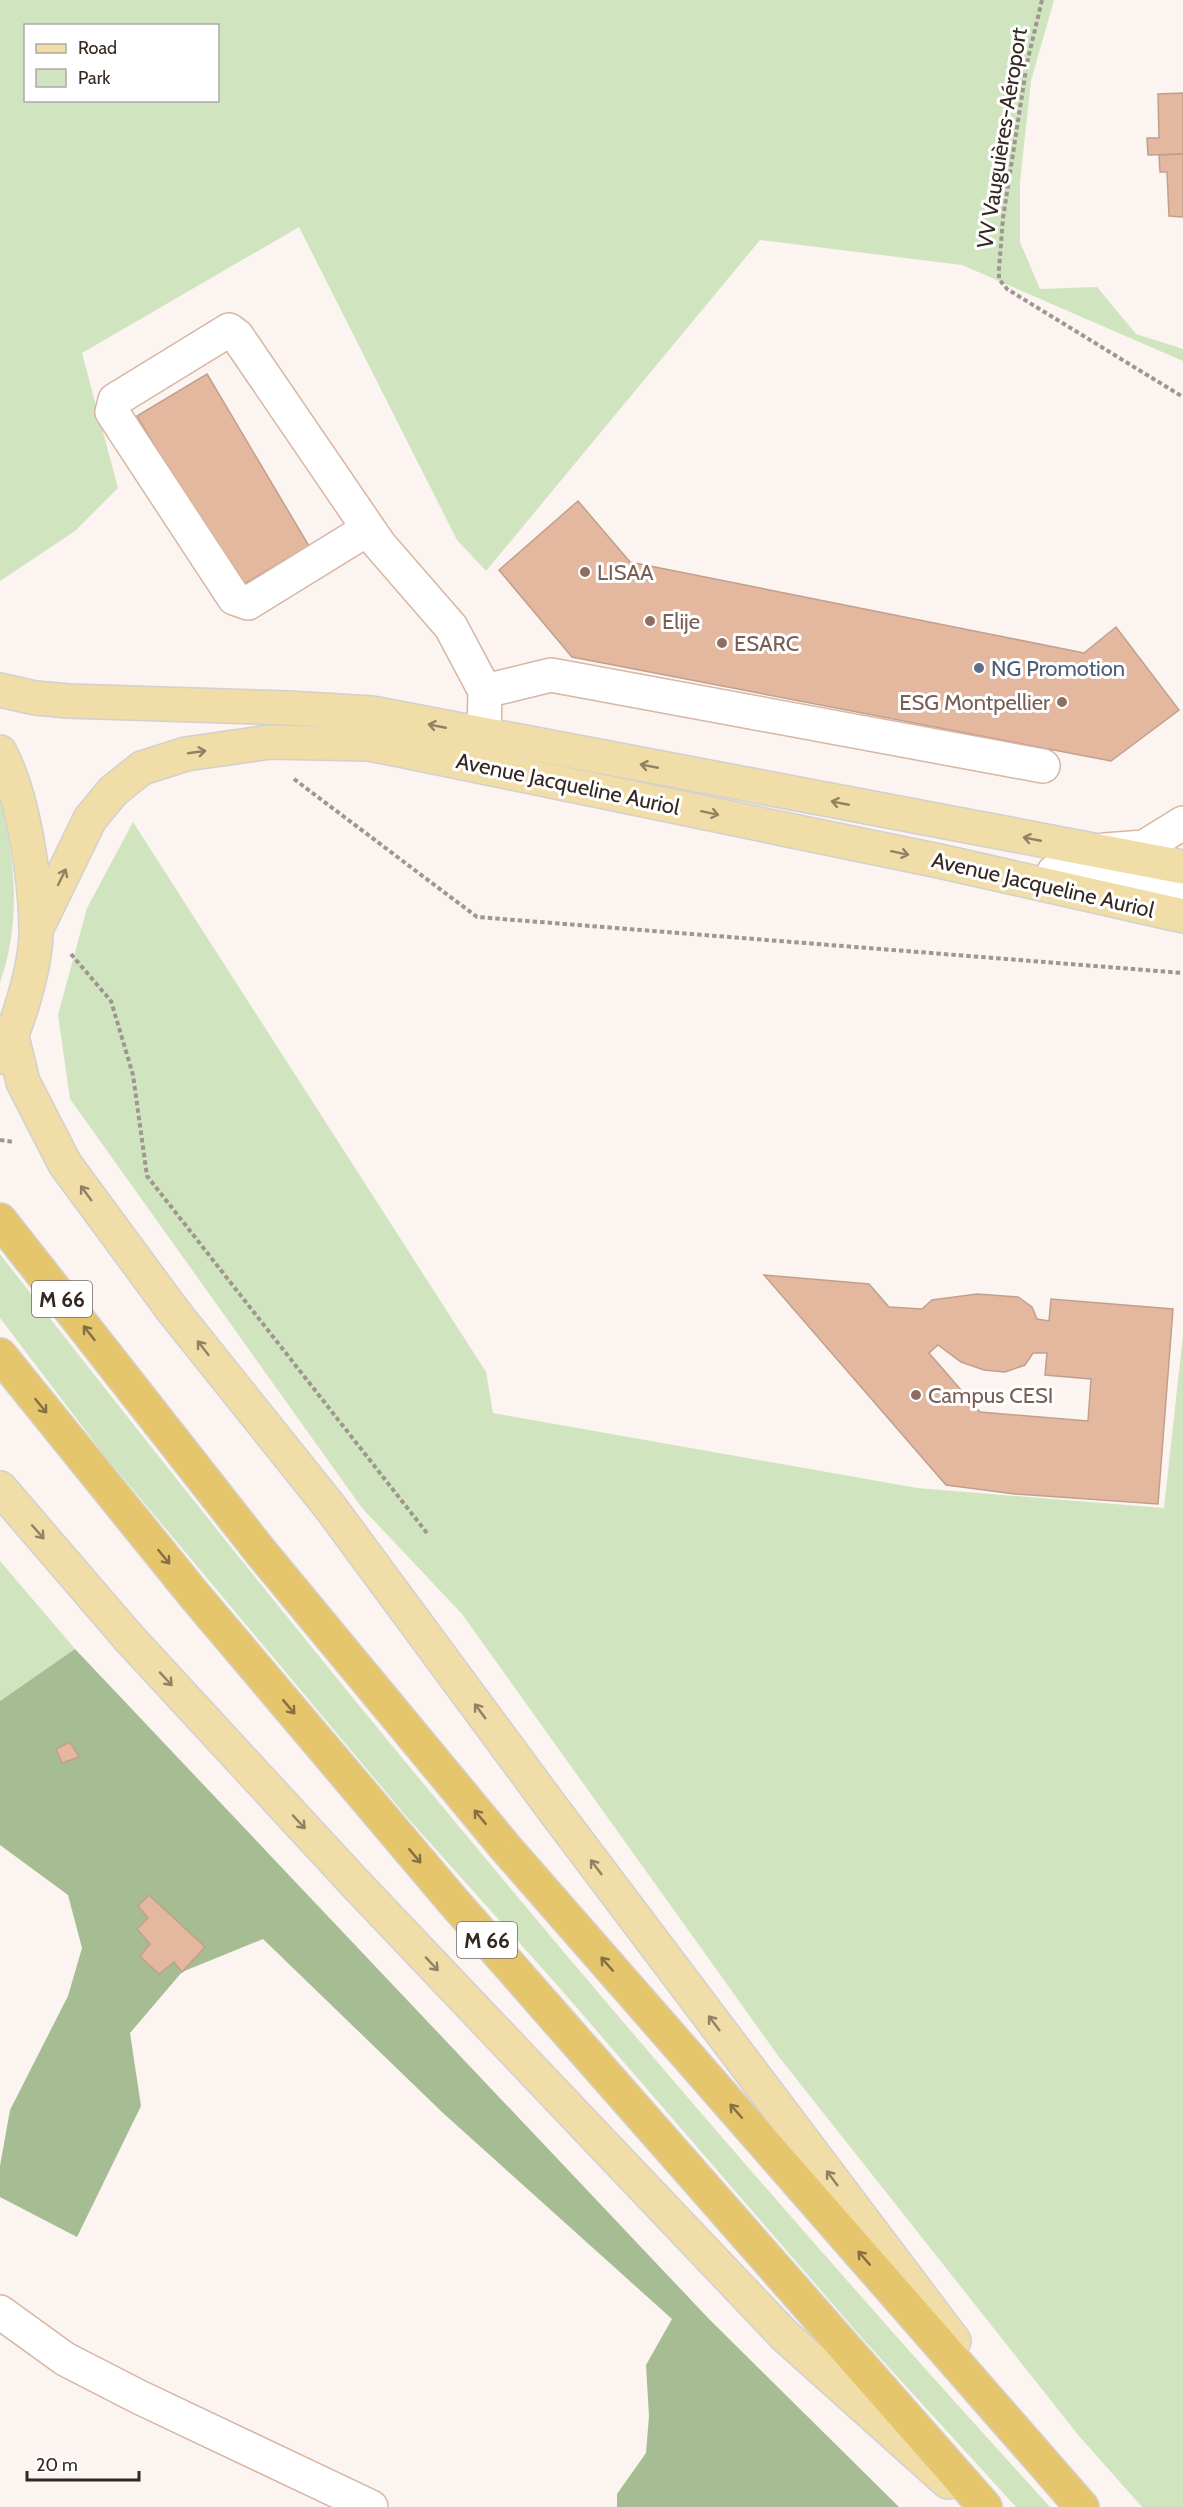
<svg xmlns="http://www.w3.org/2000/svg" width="1183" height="2507" viewBox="0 0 1183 2507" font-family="Cabin,sans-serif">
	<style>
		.green { fill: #d0e5bf; fill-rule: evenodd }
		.forest { fill: #a6bc93 }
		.building { fill: #e4b89e; stroke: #c0a08d; stroke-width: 1.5; fill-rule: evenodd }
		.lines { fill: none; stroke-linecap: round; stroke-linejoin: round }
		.minor-casing { stroke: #d7b6a3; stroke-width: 36 }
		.major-casing { stroke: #d3d0ce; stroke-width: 36 }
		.highway-casing { stroke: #d3d0ce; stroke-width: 36 }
		.path { stroke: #9f9690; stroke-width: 4; stroke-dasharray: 4.5 3; stroke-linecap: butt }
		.minor { stroke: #fff; stroke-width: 33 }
		.major { stroke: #f0dda7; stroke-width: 33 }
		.highway { stroke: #e6c66d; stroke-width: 33 }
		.oneway { stroke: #928264 }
		.oneway2 { stroke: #856f43 }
		.education-dot { fill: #8d6e63; stroke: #fff; stroke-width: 2 }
		.service-dot { fill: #5c6f8a; stroke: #fff; stroke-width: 2 }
		.labels { text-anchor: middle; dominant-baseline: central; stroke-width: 6; stroke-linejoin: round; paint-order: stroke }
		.shield { fill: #fff; stroke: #726864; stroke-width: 1.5 }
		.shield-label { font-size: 21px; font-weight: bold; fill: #352821 }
		.street-label { font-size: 22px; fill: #352821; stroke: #fff }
		.education-label { font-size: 22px; fill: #785e54; stroke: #fff; text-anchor: start }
		.service-label { font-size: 22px; fill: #4e5e75; stroke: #fff; text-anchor: start }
	</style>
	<rect width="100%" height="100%" fill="#fbf4f0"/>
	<g class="green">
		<path d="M0 0H1054L1031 81 1020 182V242L1040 289 1097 287 1136 334 1183 349V361L962 265 760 240 486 571 457 540 299 227 82 353 118 488 75 531 0 581ZM26 26H218V100H26Z"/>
		<path d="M0 799C16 861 21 922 0 983Z"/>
		<path d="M133 822 486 1372 493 1413 917 1488 1164 1508 1183 1335V2507H1142L1079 2436 779 2057 462 1614 362 1508 70 1099 58 1015 87 908Z"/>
		<path d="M0 1254C334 1685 683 2104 1050 2507H1016L862 2338 558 1986 406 1816 104 1455 0 1318Z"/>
		<path d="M0 1561 75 1649 0 1701Z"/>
	</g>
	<path class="forest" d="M75 1649 709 2319 899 2507H617V2494L646 2453 649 2416 646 2365 672 2319 443 2113 263 1939 182 1972 130 2033 141 2106 77 2237 0 2197V2166L10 2110 68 1996 82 1948 68 1895 0 1845V1701Z"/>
	<g class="building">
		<path d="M1183 93V154L1148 155 1147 138H1159L1158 94Z"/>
		<path d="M1183 154V217L1169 216 1167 172H1160L1159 155Z"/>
		<path d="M207 374 309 546 239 587 137 416Z"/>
		<path d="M578 501 630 562 1084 653 1116 627 1179 710 1111 761 572 657 499 570Z"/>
		<path d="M764 1275 869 1284 889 1307 922 1309 932 1300 977 1294 1018 1297 1032 1307 1037 1319 1049 1321 1051 1299 1173 1309 1158 1504 1015 1494 946 1485ZM938 1345 961 1362 984 1370 1005 1372 1025 1365 1033 1353H1047L1045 1375 1091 1379 1088 1421 980 1412 929 1353Z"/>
		<path d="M70 1742 79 1757 62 1763 56 1749Z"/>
		<path d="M149 1895 205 1947 182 1972 174 1962 159 1974 140 1956 150 1944 137 1929 148 1918 138 1906Z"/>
	</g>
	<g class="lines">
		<defs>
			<g id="minor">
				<path d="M368 529 248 603 234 598 112 412 115 400 229 330 237 336 379 544 451 627 485 691 484 735"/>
				<path d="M485 691 551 675 1043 766"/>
				<path d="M1105 850 1144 847 1183 823"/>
				<path d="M1054 872 1183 896"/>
				<path d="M0 2312 65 2359 139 2397 371 2507"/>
			</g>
			<g id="major">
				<path d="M0 690 35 698 69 701 289 708 372 713 1183 867"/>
				<path d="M0 752C24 798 35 876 36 928 37 963 18 1027 1 1057"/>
				<path d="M36 930 90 819 113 791 142 768 186 754 270 742 369 744 405 751 939 861 1183 916"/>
				<path d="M12 1037 23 1082 65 1164 174 1312 330 1507 553 1809 954 2341"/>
				<path d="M0 1488 128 1637 353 1881 785 2336 948 2482"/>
			</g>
			<g id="highway">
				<path d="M0 1220 260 1551 505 1847 1082 2507"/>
				<path d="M0 1355 195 1596 452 1900 985 2507"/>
			</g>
		</defs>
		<use href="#minor" class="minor-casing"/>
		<use href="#major" class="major-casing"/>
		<use href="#highway" class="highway-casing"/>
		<g class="path">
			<path d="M1042 0 1027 63 1003 218 999 269V279L1007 289 1183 397"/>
			<path d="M294 779 477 917 1183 973"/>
			<path d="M71 954 111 1001 133 1075 147 1176 427 1533"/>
			<path d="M0 1140 14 1142"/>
		</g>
		<use href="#minor" class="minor"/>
		<use href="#major" class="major"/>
		<use href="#highway" class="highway"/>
	</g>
	<defs><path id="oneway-shaft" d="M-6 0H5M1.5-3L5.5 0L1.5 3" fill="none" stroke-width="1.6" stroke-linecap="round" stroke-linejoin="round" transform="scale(1.5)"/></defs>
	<g class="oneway">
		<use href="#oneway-shaft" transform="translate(437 726) rotate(-169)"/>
		<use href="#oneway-shaft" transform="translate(197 752) rotate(-8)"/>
		<use href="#oneway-shaft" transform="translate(649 766) rotate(-169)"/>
		<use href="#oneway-shaft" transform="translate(840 803) rotate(-169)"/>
		<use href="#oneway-shaft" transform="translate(710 813) rotate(12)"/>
		<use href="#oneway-shaft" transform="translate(1032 839) rotate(-169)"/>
		<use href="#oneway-shaft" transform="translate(900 853) rotate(12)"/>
		<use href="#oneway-shaft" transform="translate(62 877) rotate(-64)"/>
		<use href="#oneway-shaft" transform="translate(86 1193) rotate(-126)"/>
		<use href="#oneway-shaft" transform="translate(203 1348) rotate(-128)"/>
		<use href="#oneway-shaft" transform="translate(38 1532) rotate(49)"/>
		<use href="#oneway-shaft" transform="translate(166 1679) rotate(47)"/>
		<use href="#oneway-shaft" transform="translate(480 1711) rotate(-126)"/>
		<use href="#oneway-shaft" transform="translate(299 1822) rotate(47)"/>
		<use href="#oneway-shaft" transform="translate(596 1867) rotate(-127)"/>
		<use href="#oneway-shaft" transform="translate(432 1964) rotate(47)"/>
		<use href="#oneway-shaft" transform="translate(714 2023) rotate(-127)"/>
		<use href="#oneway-shaft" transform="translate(832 2178) rotate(-127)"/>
	</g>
	<g class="oneway2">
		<use href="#oneway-shaft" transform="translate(89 1333) rotate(-128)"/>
		<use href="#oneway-shaft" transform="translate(41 1406) rotate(51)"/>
		<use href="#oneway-shaft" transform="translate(164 1557) rotate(51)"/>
		<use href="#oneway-shaft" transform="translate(289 1707) rotate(50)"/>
		<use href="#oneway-shaft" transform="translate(480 1817) rotate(-130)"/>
		<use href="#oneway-shaft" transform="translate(415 1856) rotate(50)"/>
		<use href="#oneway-shaft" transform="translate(607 1964) rotate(-131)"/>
		<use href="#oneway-shaft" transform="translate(736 2111) rotate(-131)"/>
		<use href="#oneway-shaft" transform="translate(864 2258) rotate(-131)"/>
	</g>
	<g class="education-dot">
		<circle cx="585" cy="572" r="6"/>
		<circle cx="650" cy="621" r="6"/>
		<circle cx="722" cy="643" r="6"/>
		<circle cx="1062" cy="702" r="6"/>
		<circle cx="916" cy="1395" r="6"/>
	</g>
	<circle class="service-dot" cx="979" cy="668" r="6"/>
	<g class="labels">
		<g class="shield">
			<rect x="32" y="1281" width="60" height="36" rx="4.5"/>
			<rect x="457" y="1922" width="60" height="36" rx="4.5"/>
		</g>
		<g class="shield-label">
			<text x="62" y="1299">M 66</text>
			<text x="487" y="1940">M 66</text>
		</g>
		<g class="street-label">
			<text transform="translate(1002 138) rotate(-81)">VV Vauguières-Aéroport</text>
			<text transform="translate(568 784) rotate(12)">Avenue Jacqueline Auriol</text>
			<text transform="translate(1043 885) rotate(13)">Avenue Jacqueline Auriol</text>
		</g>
		<g class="education-label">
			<text x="597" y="572">LISAA</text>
			<text x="662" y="621">Elije</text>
			<text x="734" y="643">ESARC</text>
			<text x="1050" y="702" text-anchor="end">ESG Montpellier</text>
			<text x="928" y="1395">Campus CESI</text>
		</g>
		<g class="service-label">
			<text x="991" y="668">NG Promotion</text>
		</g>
	</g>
	<rect x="24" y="24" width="195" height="78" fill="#ffffff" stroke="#aea9a6" stroke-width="1.5"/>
	<rect x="36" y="44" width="30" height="9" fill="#f0dda7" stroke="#aea9a6" stroke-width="1.5"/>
	<text x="78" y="54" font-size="18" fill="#352821">Road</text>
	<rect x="36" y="69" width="30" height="18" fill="#d0e5bf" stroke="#aea9a6" stroke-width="1.5"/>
	<text x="78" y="84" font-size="18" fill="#352821">Park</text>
	<path d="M27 2471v9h112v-9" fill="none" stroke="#352821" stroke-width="3"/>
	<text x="36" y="2471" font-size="18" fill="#352821" stroke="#ffffff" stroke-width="4.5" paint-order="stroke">20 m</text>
</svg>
